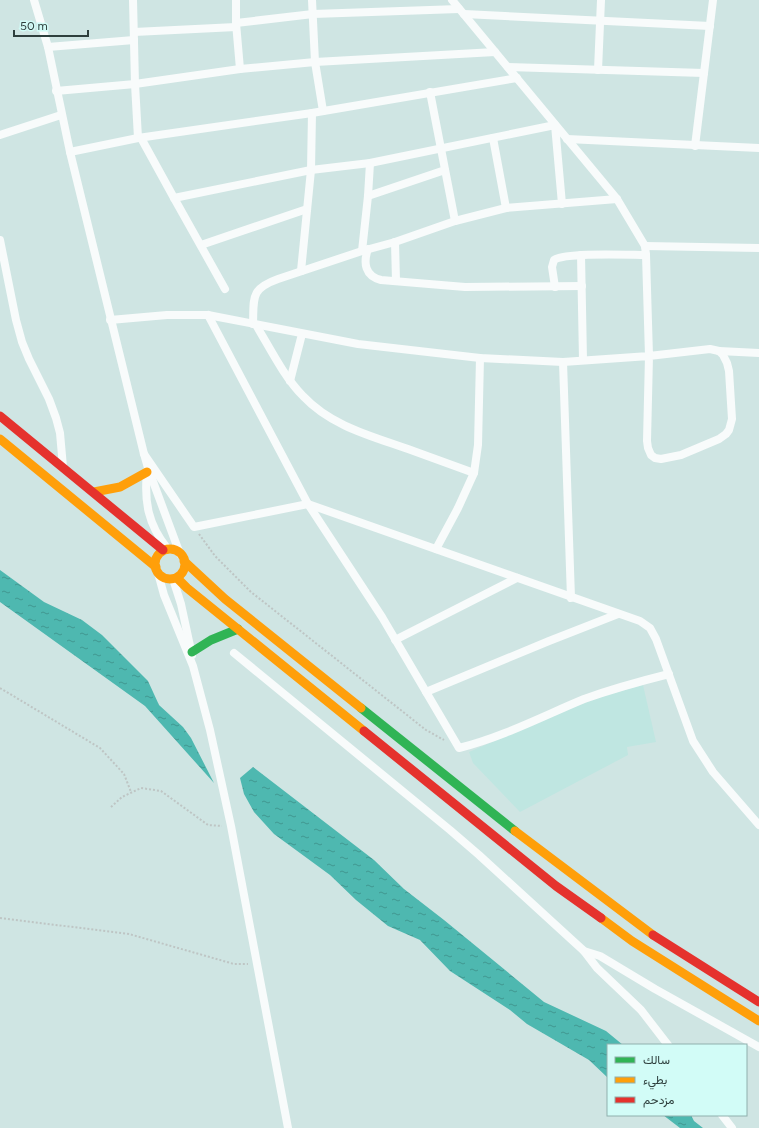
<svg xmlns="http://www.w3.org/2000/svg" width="759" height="1128" viewBox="0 0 759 1128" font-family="Figtree,Vazirmatn,sans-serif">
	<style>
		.built { fill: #bfe6e1 }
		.water { fill: url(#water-ripples) }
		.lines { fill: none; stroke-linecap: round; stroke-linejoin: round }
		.path { stroke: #bec5c4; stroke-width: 2; stroke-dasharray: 2 2; stroke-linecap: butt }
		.street { stroke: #f8fbfb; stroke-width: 8 }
		.fast { stroke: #30b455; stroke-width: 9 }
		.slow { stroke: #ff9f0a; stroke-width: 9 }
		.jam { stroke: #e5322d; stroke-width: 9 }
	</style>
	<defs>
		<pattern id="water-ripples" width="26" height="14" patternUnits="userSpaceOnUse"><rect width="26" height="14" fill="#4eb8b0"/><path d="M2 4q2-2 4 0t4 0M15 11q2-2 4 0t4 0" fill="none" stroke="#419790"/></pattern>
	</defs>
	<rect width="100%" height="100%" fill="#cfe5e3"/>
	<path class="built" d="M643 685 656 742 627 747 628 755 520 812 473 763 469 752 571 708 607 695Z"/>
	<g class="water">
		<path d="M0 570 44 602 82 620 102 635 148 681 159 705 183 727 191 738 214 783 145 706 0 602Z"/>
		<path d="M253 767 374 860 404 889 444 920 544 1002 606 1031 623 1045H608V1078L589 1060 527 1024 510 1010 450 971 420 940 388 926 356 900 330 875 274 834 254 812 244 794 240 778Z"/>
		<path d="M663 1115H691L694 1121 703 1128H680Z"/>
	</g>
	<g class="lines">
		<g class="path">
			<path d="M199 534 215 556 251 592 426 730 444 740"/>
			<path d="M0 688 100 748 124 774 131 792"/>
			<path d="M111 807 122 797 141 788 161 791 208 825 222 826"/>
			<path d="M0 918 129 934 234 964H248"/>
		</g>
		<g class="street">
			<path d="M34 0 48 47 70 152 144 454 148 468 180 554"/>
			<path d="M133 0 135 84 138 138"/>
			<path d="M236 0V23L240 69"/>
			<path d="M312 0 315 62 323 111"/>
			<path d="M464 14 710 26"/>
			<path d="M236 23 313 14 459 9"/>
			<path d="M134 32 236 27"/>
			<path d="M48 47 134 40"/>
			<path d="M508 67 704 73"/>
			<path d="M598 70 601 0"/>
			<path d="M56 91 135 84 240 69 315 62 495 52"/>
			<path d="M430 92 455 221"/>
			<path d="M0 135 61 115"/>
			<path d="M141 138 174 198 225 289"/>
			<path d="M493 138 506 208"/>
			<path d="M567 139 759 148"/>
			<path d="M695 146 713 0"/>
			<path d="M70 152 138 138 312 113 517 78"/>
			<path d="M368 196 445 170"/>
			<path d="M174 198 311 170 370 163 555 125 562 204"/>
			<path d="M0 240 16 320 22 342 29 359 49 399 56 418 60 433 63 467"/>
			<path d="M395 242 396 281"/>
			<path d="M201 245 307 209"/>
			<path d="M645 246 759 248"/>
			<path d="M368 249C363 263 365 276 381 280L465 287 582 286"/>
			<path d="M362 251 368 196 370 163"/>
			<path d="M581 255 583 360"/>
			<path d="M301 271 311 170 312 113"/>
			<path d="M555 287 552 267 554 260C565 252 629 255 646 255"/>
			<path d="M208 315 308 504 382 617 459 748C503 737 543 716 584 699 612 689 641 681 669 674"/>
			<path d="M110 320 167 315H208L358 344 480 358 563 362 649 356 710 349 719 351 723 355 727 363 729 371 732 419 729 430 726 434 719 439 681 455 661 459 655 458 651 455 648 448 647 441 649 356 646 255 645 246 617 199 452 0"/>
			<path d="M253 324C254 298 250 289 278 279L362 251 395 242 455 221 506 208 617 199"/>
			<path d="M256 325C270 348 284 377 303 396 331 426 371 436 408 449 430 457 452 465 474 473"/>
			<path d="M719 351 759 353"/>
			<path d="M563 362 571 598"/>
			<path d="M290 381 302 334"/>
			<path d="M144 454 194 527 308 504 640 621 650 628 656 639 693 741 713 772 759 825"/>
			<path d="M147 471C144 502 148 524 167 548"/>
			<path d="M436 549 458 508 474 473 478 445 480 358"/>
			<path d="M158 573 164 595 193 666 210 730 231 826 288 1128"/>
			<path d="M173 579 181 604 192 655"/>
			<path d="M395 640 517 578"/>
			<path d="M234 653 450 830 479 855 584 951 600 956 655 989 759 1047"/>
			<path d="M426 692 549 641 618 614"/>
			<path d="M584 951 597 968 641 1010 668 1045"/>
			<path d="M722 1115 732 1128"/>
		</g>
		<g class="fast">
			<path d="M192 652 211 640 238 629"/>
			<path d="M361 708 515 831"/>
		</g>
		<g class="slow">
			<path d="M0 439 156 567"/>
			<path d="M94 492 120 487 147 472"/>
			<circle cx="170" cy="564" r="15"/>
			<path d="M184 561 225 599 361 708"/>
			<path d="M177 578 187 588 364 731"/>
			<path d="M515 831 653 935"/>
			<path d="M601 918 632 941 759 1021"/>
		</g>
		<g class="jam">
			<path d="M0 416 163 550"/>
			<path d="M364 731 556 886 601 918"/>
			<path d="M653 935 759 1002"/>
		</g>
	</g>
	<rect x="607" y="1044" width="140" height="72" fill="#d2fcf7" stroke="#90b0ad"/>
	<rect x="615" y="1057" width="20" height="6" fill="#30b455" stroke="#90b0ad"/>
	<text x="643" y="1064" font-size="12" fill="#2e3f3d">سالك</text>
	<rect x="615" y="1077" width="20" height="6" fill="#ff9f0a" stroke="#90b0ad"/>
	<text x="643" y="1084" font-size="12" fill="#2e3f3d">بطيء</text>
	<rect x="615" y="1097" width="20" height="6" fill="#e5322d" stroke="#90b0ad"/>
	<text x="643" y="1104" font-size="12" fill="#2e3f3d">مزدحم</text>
	<path d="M14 30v6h74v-6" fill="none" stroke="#2e3f3d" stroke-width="2"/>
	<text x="20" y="30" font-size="12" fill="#2e3f3d" stroke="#d2fcf7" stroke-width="3" paint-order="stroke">50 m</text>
</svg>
